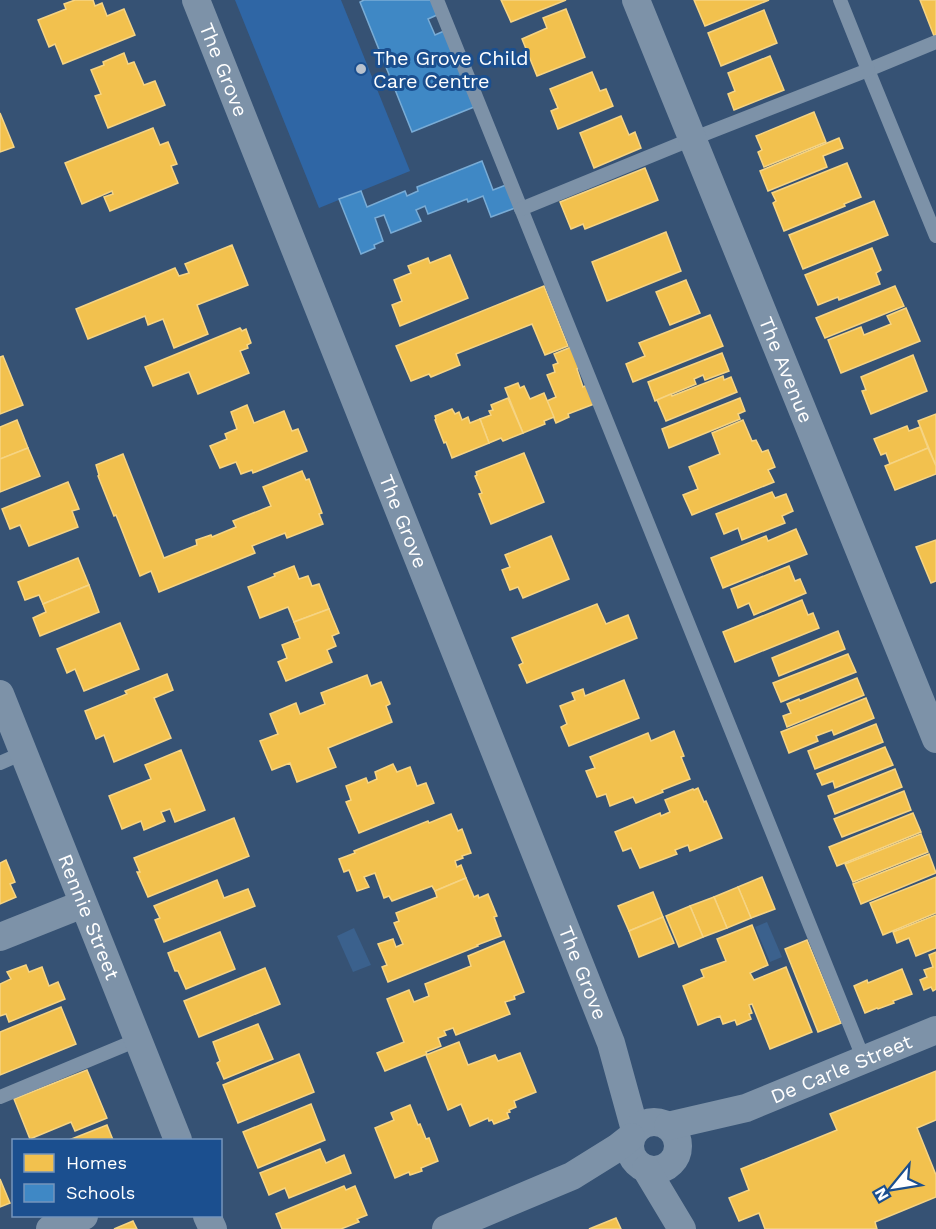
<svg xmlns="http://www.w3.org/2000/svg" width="936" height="1229" viewBox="0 0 936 1229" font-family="'Work Sans',sans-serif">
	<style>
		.green { fill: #2f66a5 }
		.water { fill: #3b618d }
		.homes { fill: #f2c14e; stroke: #f6d483; stroke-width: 1.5 }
		.schools { fill: #3f88c5; stroke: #79acd6; stroke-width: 1.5 }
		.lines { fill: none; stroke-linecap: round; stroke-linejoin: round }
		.service { stroke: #7d92a8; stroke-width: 14 }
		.minor { stroke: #7d92a8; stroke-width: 28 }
		.poi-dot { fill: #b9c2ce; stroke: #1b4f8f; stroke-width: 2 }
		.labels { text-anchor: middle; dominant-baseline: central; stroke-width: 6; stroke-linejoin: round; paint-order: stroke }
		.poi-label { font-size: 20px; fill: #fff; stroke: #1b4f8f; text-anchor: start }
		.street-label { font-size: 20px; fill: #fff; stroke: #1b4f8f }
	</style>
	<rect width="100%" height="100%" fill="#365274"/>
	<path class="green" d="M235 0H341L410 171 319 208Z"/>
	<g class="water">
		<path d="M767 922 782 957 770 962 755 927Z"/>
		<path d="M354 928 371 965 353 972 337 936Z"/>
	</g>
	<g class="homes">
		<path d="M75 0H93L95 6 102 3 107 16 124 9 135 35 63 64 55 44 49 47 38 20 66 9 64 4Z"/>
		<path d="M501 0H566L511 22Z"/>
		<path d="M694 0H769L705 26Z"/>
		<path d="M920 0H936V35L934 36Z"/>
		<path d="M566 9 585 57 537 76 522 39 547 28 543 18Z"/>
		<path d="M764 10 777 43 721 66 708 33Z"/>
		<path d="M124 53 128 64 134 62 144 85 155 81 165 105 108 128 95 96 101 94 91 70 104 65 103 62Z"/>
		<path d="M770 56 784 90 734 110 728 94 735 91 728 73Z"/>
		<path d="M592 72 600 91 606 89 613 106 558 129 551 111 558 108 550 89Z"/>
		<path d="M814 112 826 142 764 167 758 152 762 150 756 136Z"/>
		<path d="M0 113 14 147 0 152Z"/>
		<path d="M621 116 629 135 635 132 641 148 594 168 580 133Z"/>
		<path d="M153 128 160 145 168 142 177 164 171 166 178 183 110 211 104 197 113 194 112 191 82 204 65 163Z"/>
		<path d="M839 138 843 148 823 156 827 167 768 191 760 171Z"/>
		<path d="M847 163 861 197 844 204 845 206 784 231 773 203 776 201 772 193Z"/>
		<path d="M645 168 658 200 585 229 583 224 571 229 560 202Z"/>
		<path d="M874 201 888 235 803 269 789 235Z"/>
		<path d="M666 232 681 271 607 301 592 262Z"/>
		<path d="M232 245 248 285 197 305 208 334 174 348 163 319 148 325 145 316 88 339 76 309 175 268 179 276 189 273 185 264Z"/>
		<path d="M872 248 881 270 876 273 880 284 839 300 838 297 818 305 805 275Z"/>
		<path d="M450 255 468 298 400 326 392 305 402 301 394 280 411 273 408 266 428 258 430 263Z"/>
		<path d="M686 280 700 313 670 325 656 292Z"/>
		<path d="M544 286 568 346 545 355 532 324 456 354 460 365 431 377 429 374 411 381 396 346Z"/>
		<path d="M895 286 904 306 825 338 816 318Z"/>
		<path d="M906 308 920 341 841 373 828 340 861 327 864 335 891 324 887 316Z"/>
		<path d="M710 315 723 346 633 382 626 364 645 356 639 343Z"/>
		<path d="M240 328 242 331 246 329 251 343 247 345 248 348 240 351 249 373 198 394 189 372 153 386 145 367Z"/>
		<path d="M571 347 580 368 577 369 583 387 587 385 594 404 568 414 569 417 556 423 547 401 556 397 547 375 555 372 553 365 558 363 554 354Z"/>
		<path d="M722 353 729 371 705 380 703 375 694 379 696 384 655 401 648 382Z"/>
		<path d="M913 355 927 391 871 414 862 391 866 390 861 377Z"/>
		<path d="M3 356 23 405 0 414V357Z"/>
		<path d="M723 376 724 380 731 377 737 392 666 421 657 400 671 394 672 396Z"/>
		<path d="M518 383 520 388 524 386 530 399 544 393 554 417 544 421 545 424 523 433 505 388Z"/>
		<path d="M508 398 523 433 503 441 501 438 489 443 480 419 491 415 489 411 493 410 491 405Z"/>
		<path d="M740 398 745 411 738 414 740 419 669 448 662 429Z"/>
		<path d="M247 405 254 423 284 411 292 431 298 429 307 451 253 473 252 470 241 474 236 462 220 468 210 446 227 439 225 434 237 429 231 412Z"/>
		<path d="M452 409 455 414 459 412 462 420 468 417 470 423 480 419 489 443 452 458 446 442 444 443 435 420 436 419 435 416Z"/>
		<path d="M936 414V466L918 421Z"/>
		<path d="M17 420 28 448 0 459V427Z"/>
		<path d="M743 420 752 441 756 440 762 452 768 450 775 467 768 470 774 482 692 515 683 495 698 489 689 467 720 454 712 433Z"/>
		<path d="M907 426 909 431 920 427 928 448 890 464 886 453 881 455 874 439Z"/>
		<path d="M28 448 40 476 0 492V459Z"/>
		<path d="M928 448 936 466V474L895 490 885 466Z"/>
		<path d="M524 453 544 502 491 524 479 494 482 493 475 476 477 475 476 472Z"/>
		<path d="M123 454 164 558 197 545 196 540 211 535 212 537 236 527 233 521 271 506 263 487 302 471 306 480 309 479 322 513 319 514 323 524 287 538 285 533 252 546 255 553 159 592 151 571 140 576 116 515 114 516 98 476 99 475 96 465Z"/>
		<path d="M68 482 79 509 72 511 78 527 29 546 20 525 10 529 2 509Z"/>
		<path d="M772 492 775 498 786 494 793 511 782 516 785 523 742 540 738 528 724 534 716 514Z"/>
		<path d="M796 529 807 554 723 588 711 558 766 536 768 541Z"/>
		<path d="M551 536 569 579 523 598 518 587 510 590 502 570 510 567 505 555Z"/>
		<path d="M936 540V581L931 583 916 547Z"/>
		<path d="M78 558 89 585 43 604 39 595 25 600 18 582Z"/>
		<path d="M294 566 299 579 308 576 312 586 319 584 329 609 294 622 288 607 260 618 248 587 275 576 274 574Z"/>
		<path d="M789 566 795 581 800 579 806 593 754 615 749 603 738 608 731 589Z"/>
		<path d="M89 585 99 612 40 636 33 618 46 612 43 604Z"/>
		<path d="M802 600 808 615 813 613 819 628 735 662 723 632Z"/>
		<path d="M597 604 606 624 628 615 637 638 527 683 519 665 523 663 512 638Z"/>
		<path d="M329 609 339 633 332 636 336 646 327 650 332 662 286 681 278 662 287 658 282 645 300 638 294 622Z"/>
		<path d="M120 623 139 669 84 691 75 669 67 673 57 649Z"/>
		<path d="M838 631 845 649 779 676 772 658Z"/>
		<path d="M848 654 856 672 781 702 773 683Z"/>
		<path d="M167 674 173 690 154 698 171 738 114 762 104 735 96 739 85 711 127 694 125 691Z"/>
		<path d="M367 675 371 686 381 682 390 704 386 706 392 722 328 748 336 767 297 782 290 763 272 770 260 741 278 734 270 714 296 703 300 714 325 704 321 693Z"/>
		<path d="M857 678 864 695 787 727 783 716 791 713 787 704 799 699 800 701Z"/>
		<path d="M624 680 639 718 569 746 561 727 567 724 560 706 575 700 572 693 583 689 585 696Z"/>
		<path d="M866 698 874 718 834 735 832 730 816 736 818 741 789 753 781 732Z"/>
		<path d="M876 724 883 742 815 769 808 751Z"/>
		<path d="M674 731 684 756 681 757 690 779 662 790 663 792 636 803 633 797 610 806 606 794 597 797 586 771 595 768 590 757 648 733 651 741Z"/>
		<path d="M885 747 893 765 835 788 833 781 822 785 817 774Z"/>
		<path d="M181 750 205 810 175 822 170 809 161 812 165 821 144 830 141 821 122 829 109 796 151 779 145 765Z"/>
		<path d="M393 764 397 772 410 767 417 786 426 783 434 803 359 833 346 802 351 800 346 786 366 778 368 783 377 779 375 772Z"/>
		<path d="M895 769 902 787 835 814 828 796Z"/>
		<path d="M698 788 704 802 706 801 722 838 690 851 688 845 675 850 677 854 640 868 631 848 623 851 615 832 660 813 661 816 670 812 665 800 693 789 694 790Z"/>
		<path d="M904 791 911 810 842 837 834 819Z"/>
		<path d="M913 813 921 832 837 866 829 847Z"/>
		<path d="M451 814 458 831 462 829 471 853 462 856 463 858 455 861 457 867 461 865 466 878 435 891 432 886 392 901 389 896 384 898 375 873 364 877 369 887 357 891 349 870 344 872 339 859 355 853 354 851 428 821 429 823Z"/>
		<path d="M234 818 249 856 148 897 137 872H140L134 858Z"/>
		<path d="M921 834 928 852 853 882 845 864Z"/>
		<path d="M929 854 936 873 861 904 853 884Z"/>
		<path d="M6 860 15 882 10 884 16 897 0 904V863Z"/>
		<path d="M762 877 775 909 751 918 738 887Z"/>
		<path d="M936 877V913L883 935 870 903Z"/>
		<path d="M466 878 474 897 478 895 479 898 488 894 497 916 494 917 501 936 477 945 478 946 388 982 382 967 387 965 378 944 393 939 396 947 403 944 394 923 399 921 396 913 437 897 435 891Z"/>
		<path d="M217 880 224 898 248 889 255 906 164 942 155 920 160 918 154 906Z"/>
		<path d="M738 887 751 918 727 928 714 897Z"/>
		<path d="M653 892 663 917 629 931 618 906Z"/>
		<path d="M714 897 727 928 703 937 690 906Z"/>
		<path d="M690 906 703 937 679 947 666 916Z"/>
		<path d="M936 915V948L916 956 909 938 897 943 893 932Z"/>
		<path d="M663 917 674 943 639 957 629 931Z"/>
		<path d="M752 925 768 965 750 973 754 980 786 967 812 1032 770 1049 752 1004 749 1005 752 1013 749 1014 751 1019 737 1025 735 1020 723 1024 720 1016 698 1025 683 986 704 977 701 970 726 961 717 939Z"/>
		<path d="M220 932 235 969 186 989 178 971H175L168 953Z"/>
		<path d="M807 940 841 1023 818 1032 785 949Z"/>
		<path d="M504 941 524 992 514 996 515 999 505 1002 510 1014 456 1035 453 1028 444 1031 446 1035 438 1038 441 1046 426 1052 427 1054 385 1071 377 1053 404 1042 387 999 409 990 414 1002 429 996 425 984 471 966 468 956Z"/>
		<path d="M936 952V989L933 991 931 987 924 990 920 980 927 977 924 970 933 967 929 955Z"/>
		<path d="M26 965 29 972 42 967 49 986 58 982 65 999 9 1022 6 1014 0 1016V984L11 979 7 972Z"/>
		<path d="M265 968 280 1004 199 1037 184 1001Z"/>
		<path d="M902 969 912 994 893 1001 894 1003 878 1009 877 1008 865 1013 854 986 867 980 868 983Z"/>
		<path d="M61 1007 76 1044 0 1075V1032Z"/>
		<path d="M258 1024 273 1059 224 1079 217 1063 220 1061 213 1042Z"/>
		<path d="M459 1042 468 1065 495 1055 498 1061 520 1053 536 1092 514 1101 516 1107 509 1110 510 1112 507 1113 509 1118 494 1124 492 1120 489 1121 488 1118 470 1126 461 1104 448 1110 426 1055Z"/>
		<path d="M299 1054 314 1092 238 1123 223 1085Z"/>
		<path d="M87 1070 107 1118 75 1131 71 1122 30 1139 14 1099Z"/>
		<path d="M936 1071V1120L917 1128 936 1175V1197L875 1222 877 1229H765L759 1213 739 1221 729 1198 749 1190 741 1169 837 1130 830 1114Z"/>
		<path d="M311 1104 325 1140 258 1168 243 1132Z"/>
		<path d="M410 1105 418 1125 420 1124 426 1139 429 1138 438 1161 421 1168 422 1171 410 1175 409 1172 395 1178 375 1128 394 1120 391 1113Z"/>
		<path d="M107 1125 113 1140H69Z"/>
		<path d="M320 1149 326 1163 344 1155 351 1173 289 1198 285 1188 269 1195 260 1173Z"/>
		<path d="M0 1179 10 1203 0 1207Z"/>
		<path d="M344 1186 346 1190 355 1186 367 1215 357 1219 359 1222 341 1229H282L276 1214Z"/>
		<path d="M616 1218 621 1229H589Z"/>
		<path d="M133 1221 137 1229H114Z"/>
	</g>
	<g class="schools">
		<path d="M364 0H431L437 15 428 19 435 35 444 31 474 107 412 132 360 2Z"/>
		<path d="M482 161 493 190 506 185 515 208 491 217 483 196 468 202 467 199 428 214 425 206 416 210 421 221 391 233 384 215 375 218 383 241 374 245 375 248 361 254 339 199 361 191 367 207 405 191 407 196 418 191 417 187Z"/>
	</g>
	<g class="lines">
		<g class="service">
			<path d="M437 0 864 1060"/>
			<path d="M936 42 868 70 936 236"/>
			<path d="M521 209 692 139 868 70 840 0"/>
			<path d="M0 763 23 753"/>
			<path d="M0 1097 137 1040"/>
		</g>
		<g class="minor">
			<path id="s1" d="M196 0 611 1043 635 1130"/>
			<path id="s2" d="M636 0 936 739"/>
			<path id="s3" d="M0 694 178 1140"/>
			<path d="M0 937 83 904"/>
			<circle cx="654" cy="1146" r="24"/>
			<path id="s4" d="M668 1126 746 1108 936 1030"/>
			<path d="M646 1169 682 1229"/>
			<path d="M207 1216 213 1229"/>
			<path d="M50 1229 84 1216"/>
			<path d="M446 1229 572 1176 617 1148 631 1137"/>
		</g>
	</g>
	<circle class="poi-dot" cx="361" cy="69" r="6"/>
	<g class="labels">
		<g class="poi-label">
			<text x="373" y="58">The Grove Child<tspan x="373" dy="23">Care Centre</tspan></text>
		</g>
		<g class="street-label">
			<text stroke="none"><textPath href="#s1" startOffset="75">The Grove</textPath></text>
			<text stroke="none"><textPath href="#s2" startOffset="399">The Avenue</textPath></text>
			<text stroke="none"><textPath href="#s1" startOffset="561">The Grove</textPath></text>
			<text stroke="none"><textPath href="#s3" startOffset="240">Rennie Street</textPath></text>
			<text stroke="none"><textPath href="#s1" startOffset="1047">The Grove</textPath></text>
			<text stroke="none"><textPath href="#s4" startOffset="183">De Carle Street</textPath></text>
		</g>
	</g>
	<rect x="12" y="1139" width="210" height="78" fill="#1b4f8f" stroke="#7695bc" stroke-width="1.5"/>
	<rect x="24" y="1154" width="30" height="18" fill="#f2c14e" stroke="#7695bc" stroke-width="1.5"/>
	<text x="66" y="1169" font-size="18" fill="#ffffff">Homes</text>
	<rect x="24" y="1184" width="30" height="18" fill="#3f88c5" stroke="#7695bc" stroke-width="1.5"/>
	<text x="66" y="1199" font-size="18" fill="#ffffff">Schools</text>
	<g transform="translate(894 1187) rotate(240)" stroke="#1b4f8f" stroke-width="4.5" paint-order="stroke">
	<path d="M0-4.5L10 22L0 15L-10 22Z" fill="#ffffff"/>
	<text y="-9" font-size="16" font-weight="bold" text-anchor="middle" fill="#ffffff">N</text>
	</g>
</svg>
